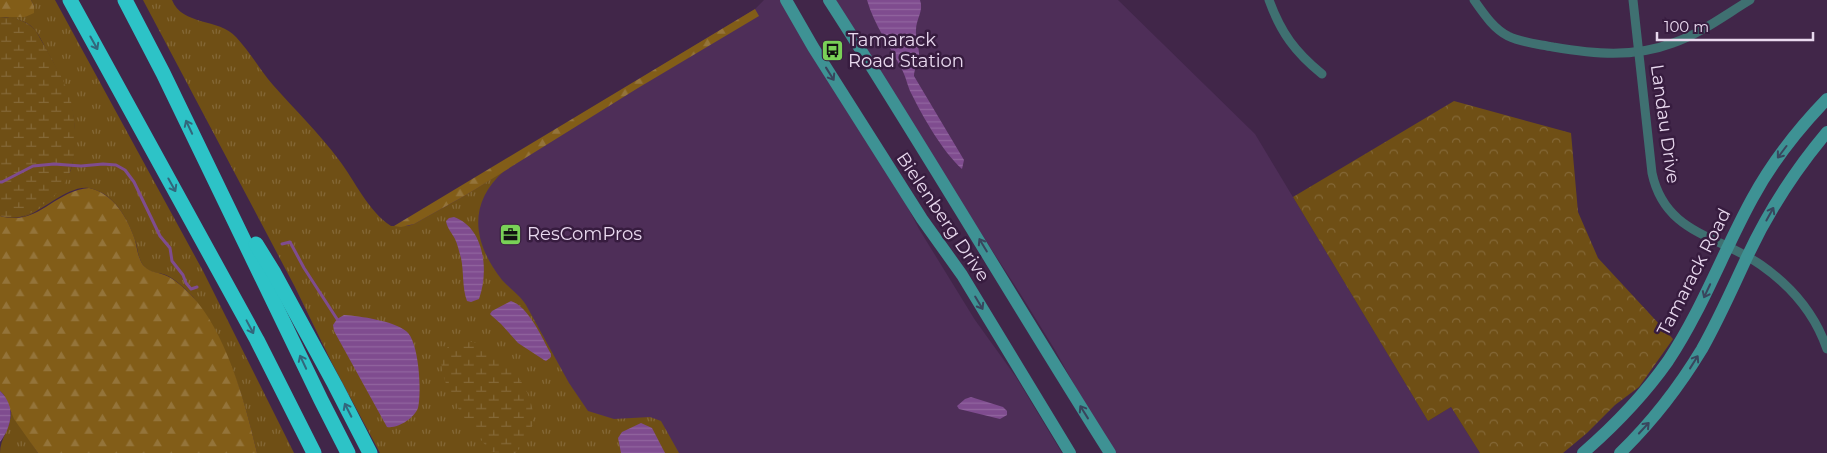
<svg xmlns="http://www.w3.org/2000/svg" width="1827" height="453" viewBox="0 0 1827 453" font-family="Montserrat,sans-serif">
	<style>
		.built { fill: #4e2e58 }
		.grass { fill: url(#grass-tufts) }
		.forest { fill: url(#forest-firs) }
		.wetland { fill: url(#wetland-marsh) }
		.park { fill: url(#park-crowns) }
		.water { fill: url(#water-rules) }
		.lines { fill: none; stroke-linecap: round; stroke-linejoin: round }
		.stream { stroke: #7f4c8f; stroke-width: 3 }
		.street { stroke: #3f7071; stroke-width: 9 }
		.secondary { stroke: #3e9294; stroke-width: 12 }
		.highway { stroke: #2dc3c7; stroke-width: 15 }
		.oneway { stroke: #32677c }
		.oneway2 { stroke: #39455d }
		.labels { text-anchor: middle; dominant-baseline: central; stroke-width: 5; stroke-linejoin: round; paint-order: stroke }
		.poi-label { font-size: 18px; fill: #e9d9ef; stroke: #371c3f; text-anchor: start }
		.street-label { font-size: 18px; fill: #e9d9ef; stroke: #371c3f }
	</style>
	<defs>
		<pattern id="grass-tufts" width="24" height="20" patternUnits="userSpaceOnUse" patternTransform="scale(1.25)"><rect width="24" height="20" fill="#6f4f15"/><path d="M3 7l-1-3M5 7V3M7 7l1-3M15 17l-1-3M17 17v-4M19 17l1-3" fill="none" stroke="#846837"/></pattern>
		<pattern id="forest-firs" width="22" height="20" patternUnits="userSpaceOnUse" patternTransform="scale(1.25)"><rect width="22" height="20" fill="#825d18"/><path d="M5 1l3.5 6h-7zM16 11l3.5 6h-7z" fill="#94743a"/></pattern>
		<pattern id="wetland-marsh" width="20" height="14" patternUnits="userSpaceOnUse" patternTransform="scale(1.25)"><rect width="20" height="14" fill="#6f4f15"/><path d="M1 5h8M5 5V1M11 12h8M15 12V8" fill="none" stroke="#846837"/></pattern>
		<pattern id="park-crowns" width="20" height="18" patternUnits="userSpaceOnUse" patternTransform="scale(1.25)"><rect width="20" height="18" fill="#6f4f15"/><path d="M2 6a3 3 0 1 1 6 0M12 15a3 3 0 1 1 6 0" fill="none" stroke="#846837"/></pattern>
		<pattern id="water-rules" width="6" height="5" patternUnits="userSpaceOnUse" patternTransform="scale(1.25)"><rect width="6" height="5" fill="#7f4c8f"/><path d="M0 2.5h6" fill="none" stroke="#91659f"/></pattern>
	</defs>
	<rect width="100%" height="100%" fill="#412649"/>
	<g class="built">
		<path d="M764 0H781L880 154 919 229 975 320 1016 377 1062 453H380L332 363 295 287 755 9Z"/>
		<path d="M830 0H1118L1255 134 1428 421 1451 407 1480 453H1112L1055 350 1021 295Z"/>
	</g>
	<g class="grass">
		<path d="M31 0H55L203 271 294 453H257C246 406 233 360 207 319 202 312 198 303 193 297 186 289 175 279 166 275 158 272 148 273 143 265 138 258 138 250 136 243 129 221 115 193 89 188 67 185 42 213 20 218 41 208 59 194 70 172 73 166 73 156 74 149 78 110 66 85 47 51 43 43 38 32 31 26 24 20 14 19 5 17H25L34 6Z"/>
		<path d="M143 0H172C182 26 219 18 236 37 250 52 260 70 273 85 295 110 319 133 339 160 355 181 368 211 391 226H408L414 224 466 195 504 171C467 204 473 243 502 280 510 289 520 295 526 305L569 383 588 411 614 419 650 417 661 421 679 453H380L332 363 295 287Z"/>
		<path d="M11 412 38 453H0C0 438 11 428 11 412Z"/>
	</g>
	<g class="forest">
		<path d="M0 0H31L34 6V13L25 17H0Z"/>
		<path d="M755 9 759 16 638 88 466 195 414 224 401 227 394 226Z"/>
		<path d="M89 188C113 193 128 218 135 240 137 248 138 258 143 265 149 273 159 272 167 276 176 280 184 288 191 295 226 331 246 405 257 453H38L14 419 4 395 0 391V216C38 227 53 191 89 188Z"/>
	</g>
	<g class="wetland">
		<path d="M0 17C13 17 27 20 36 31 47 51 60 71 68 92 77 116 79 159 66 181 61 190 53 197 45 203 30 215 19 221 0 216Z"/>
		<path d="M463 341C495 340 536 388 533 420 532 434 525 444 515 453L492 452C476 437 423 368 448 347 452 344 458 343 463 341Z"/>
	</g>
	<path class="park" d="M1454 101 1571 133 1578 212 1598 258 1673 339 1639 387 1615 405 1587 433 1563 453H1480L1451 407 1428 421 1293 197Z"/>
	<g class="water">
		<path d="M867 0H920C924 11 916 19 916 30 915 40 920 48 919 58 918 65 914 69 914 76L964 160 962 169C942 151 923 117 911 93 907 85 906 76 901 68 890 46 874 25 867 0Z"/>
		<path d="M454 217C485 228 489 272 479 299L471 302 467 301C462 288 464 272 461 258 459 252 458 245 455 239 452 233 447 228 446 221L449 218Z"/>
		<path d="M511 301C529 307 542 338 551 354V357L546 361 544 360 518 343 501 324 492 316 490 314 492 311Z"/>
		<path d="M344 315C360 316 394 321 406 331 419 340 422 393 418 408 414 418 398 429 387 427L334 331 333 325 337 319Z"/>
		<path d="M0 391C16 406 12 426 0 442Z"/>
		<path d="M971 397 1003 407 1007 411V415L1000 419 959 409 957 406 965 399Z"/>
		<path d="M641 423 652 428 665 453H621L618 438 622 432Z"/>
	</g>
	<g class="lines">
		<g class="stream">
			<path d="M0 182H2L33 166 54 164 81 166 103 164 116 165 125 170 134 182 160 236 170 248 172 261 183 275 186 283 191 289 197 287"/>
			<path d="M282 244 290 242 304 268 337 319"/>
		</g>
		<g class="street">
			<path d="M1269 0C1281 33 1295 52 1322 74"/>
			<path d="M1474 0C1484 14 1493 28 1508 36 1522 43 1538 44 1553 47 1594 54 1633 58 1673 43 1700 34 1725 15 1750 0"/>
			<path d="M1633 0 1652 173C1665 234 1718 235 1761 265 1791 286 1815 314 1827 349"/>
		</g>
		<g class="secondary">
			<path d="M786 0 813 47 922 219 962 275 1070 453"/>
			<path d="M829 0C925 149 1015 303 1110 453"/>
			<path d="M1583 453C1614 426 1644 395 1668 361 1702 310 1723 252 1752 199 1772 162 1798 129 1827 99"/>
			<path d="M1620 453C1652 422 1679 387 1702 349 1719 319 1733 287 1747 257 1768 212 1795 170 1827 132"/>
		</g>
		<g class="highway">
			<path d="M70 0 257 340 314 453"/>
			<path d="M125 0 163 73 321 400 348 453"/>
			<path d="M256 244 274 273 335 385 370 453"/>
		</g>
	</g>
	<defs><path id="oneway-shaft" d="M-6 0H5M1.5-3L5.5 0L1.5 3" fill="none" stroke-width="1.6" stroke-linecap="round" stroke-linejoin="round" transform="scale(1.25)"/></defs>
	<g class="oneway">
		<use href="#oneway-shaft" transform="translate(94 43) rotate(61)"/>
		<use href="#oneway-shaft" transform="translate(189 127) rotate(-115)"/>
		<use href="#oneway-shaft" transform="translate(172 185) rotate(61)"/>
		<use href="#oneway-shaft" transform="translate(250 327) rotate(62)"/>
		<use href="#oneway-shaft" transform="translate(303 362) rotate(-115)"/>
		<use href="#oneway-shaft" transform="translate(348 410) rotate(-117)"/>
	</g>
	<g class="oneway2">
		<use href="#oneway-shaft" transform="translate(830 74) rotate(58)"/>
		<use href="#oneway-shaft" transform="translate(1782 152) rotate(127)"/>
		<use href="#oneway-shaft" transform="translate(1770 214) rotate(-61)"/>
		<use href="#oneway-shaft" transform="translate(983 245) rotate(-121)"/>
		<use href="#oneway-shaft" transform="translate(1707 291) rotate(115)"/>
		<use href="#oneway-shaft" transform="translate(979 303) rotate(59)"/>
		<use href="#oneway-shaft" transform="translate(1694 362) rotate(-58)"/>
		<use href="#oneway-shaft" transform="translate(1084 412) rotate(-122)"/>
		<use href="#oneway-shaft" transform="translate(1644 428) rotate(-47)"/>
	</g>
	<defs>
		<symbol id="bus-square" viewBox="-11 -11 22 22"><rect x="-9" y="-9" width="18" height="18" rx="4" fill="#79d157" stroke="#371c3f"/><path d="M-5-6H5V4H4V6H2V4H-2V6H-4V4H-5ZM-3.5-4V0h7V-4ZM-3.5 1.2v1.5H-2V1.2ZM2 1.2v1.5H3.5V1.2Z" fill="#111"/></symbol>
		<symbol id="office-square" viewBox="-11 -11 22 22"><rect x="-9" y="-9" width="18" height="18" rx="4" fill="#79d157" stroke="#371c3f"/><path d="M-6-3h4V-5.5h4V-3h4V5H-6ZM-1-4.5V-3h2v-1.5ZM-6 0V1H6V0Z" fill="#111"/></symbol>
	</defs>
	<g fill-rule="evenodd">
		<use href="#bus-square" x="820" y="38" width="25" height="25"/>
		<use href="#office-square" x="498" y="222" width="25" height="25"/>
	</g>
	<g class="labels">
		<g class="poi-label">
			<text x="848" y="40">Tamarack<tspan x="848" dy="21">Road Station</tspan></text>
			<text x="527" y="234">ResComPros</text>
		</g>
		<g class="street-label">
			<text transform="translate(1665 124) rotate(82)">Landau Drive</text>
			<text transform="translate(943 217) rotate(56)">Bielenberg Drive</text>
			<text transform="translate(1694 272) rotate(-63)">Tamarack Road</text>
		</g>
	</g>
	<path d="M1657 32v8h156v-8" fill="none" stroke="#e9d9ef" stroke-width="2.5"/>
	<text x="1664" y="32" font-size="15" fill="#e9d9ef" stroke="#371c3f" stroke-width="4" paint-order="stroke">100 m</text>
</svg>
